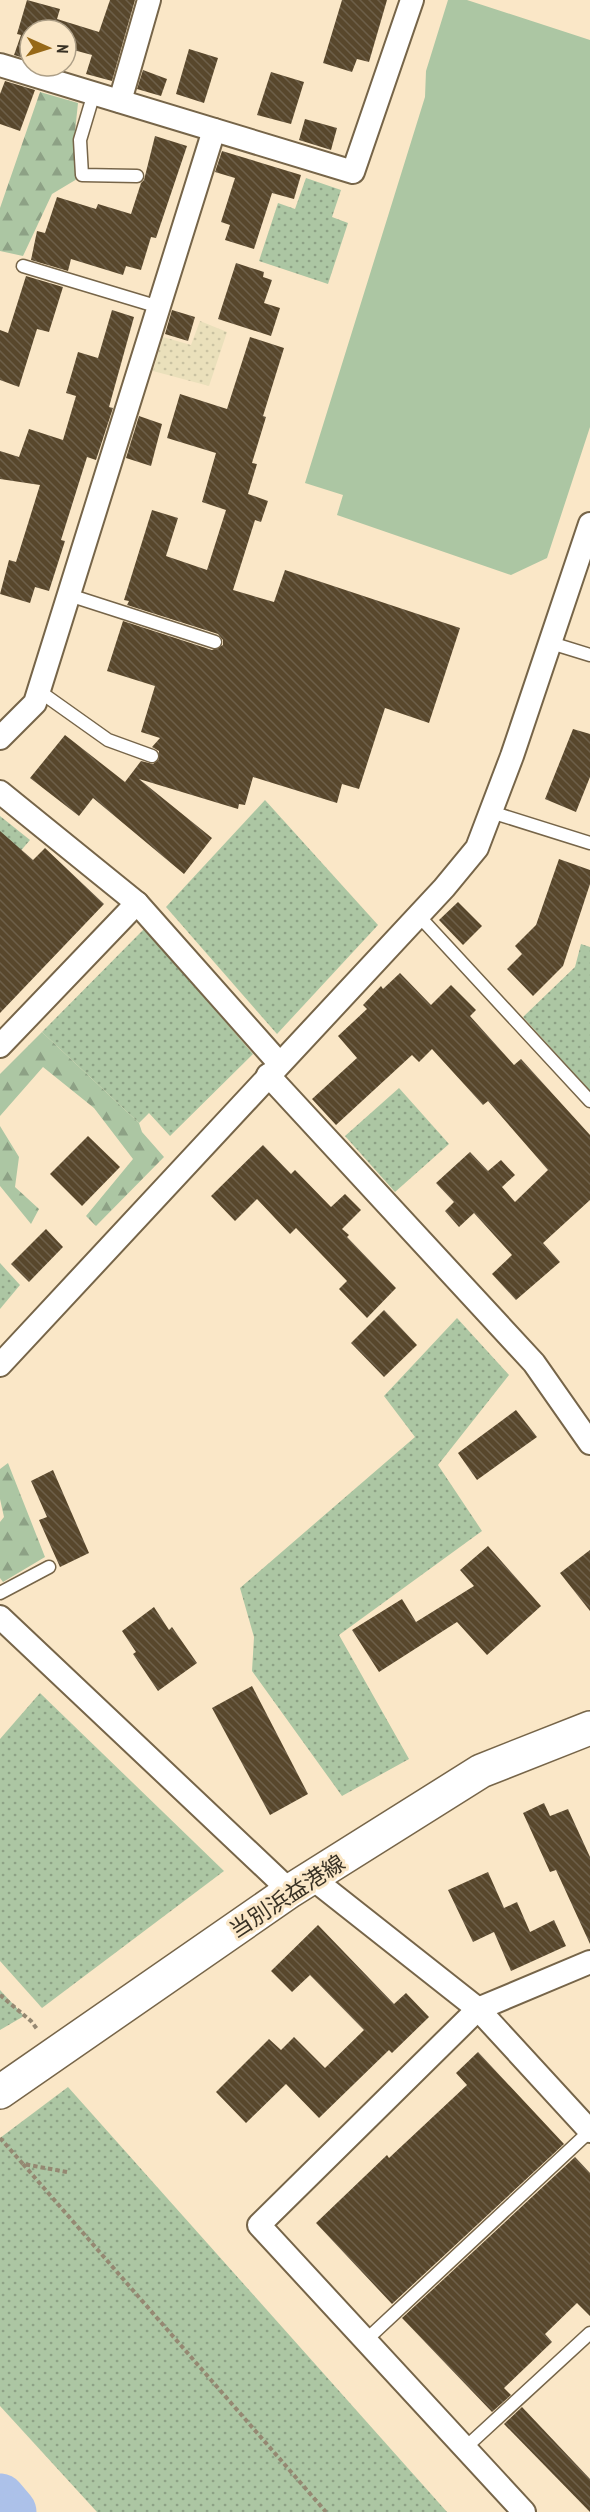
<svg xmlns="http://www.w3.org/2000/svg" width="590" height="2512" viewBox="0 0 590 2512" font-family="'PT Sans Narrow','Noto Sans JP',sans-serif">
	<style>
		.grass { fill: url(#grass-dots) }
		.forest { fill: url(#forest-firs) }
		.sand { fill: url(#sand-dots) }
		.garden { fill: #acc6a3 }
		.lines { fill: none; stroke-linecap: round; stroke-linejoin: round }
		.river { stroke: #acc1e9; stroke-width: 51 }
		.building { fill: url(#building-back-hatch) }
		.service-casing { stroke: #766549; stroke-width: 15 }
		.minor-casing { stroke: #766549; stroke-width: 26 }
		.primary-casing { stroke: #766549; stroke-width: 36 }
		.path { stroke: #958872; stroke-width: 4; stroke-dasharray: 4.5 3; stroke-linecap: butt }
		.service { stroke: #fff; stroke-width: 12 }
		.minor { stroke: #fff; stroke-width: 22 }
		.primary { stroke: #fff; stroke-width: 33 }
		.labels { text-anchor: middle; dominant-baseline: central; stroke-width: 6; stroke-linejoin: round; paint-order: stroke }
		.street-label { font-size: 22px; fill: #383124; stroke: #fae7c7 }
	</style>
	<defs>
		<pattern id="grass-dots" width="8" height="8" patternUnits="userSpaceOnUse" patternTransform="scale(1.5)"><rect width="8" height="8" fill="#acc6a3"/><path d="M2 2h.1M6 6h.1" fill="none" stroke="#8da185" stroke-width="1.8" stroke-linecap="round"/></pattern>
		<pattern id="forest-firs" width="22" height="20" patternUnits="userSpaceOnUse" patternTransform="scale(1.5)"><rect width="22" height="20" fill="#acc6a3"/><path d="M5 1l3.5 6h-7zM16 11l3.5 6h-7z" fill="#8da185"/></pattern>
		<pattern id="sand-dots" width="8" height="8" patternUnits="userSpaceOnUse" patternTransform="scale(1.5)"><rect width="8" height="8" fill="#eae0bb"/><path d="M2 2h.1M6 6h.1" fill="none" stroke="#c9c1a1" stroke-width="1.8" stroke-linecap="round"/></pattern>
		<pattern id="building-back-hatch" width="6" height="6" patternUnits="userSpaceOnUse" patternTransform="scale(1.5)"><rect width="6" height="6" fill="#58472c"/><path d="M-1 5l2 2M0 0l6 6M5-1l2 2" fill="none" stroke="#6d5f49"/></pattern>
	</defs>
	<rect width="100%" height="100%" fill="#fae7c7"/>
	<g class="grass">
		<path d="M306 178 341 190 332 217 348 223 328 284 259 261 278 203 295 209Z"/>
		<path d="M265 800 378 925 277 1034 166 907Z"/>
		<path d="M0 816 30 840 0 875Z"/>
		<path d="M145 928 253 1054 170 1136 149 1113 139 1123 42 1032Z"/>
		<path d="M581 944 590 947V1091L523 1017 575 967Z"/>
		<path d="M399 1088 449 1144 395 1192 345 1136Z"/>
		<path d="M0 1263 20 1285 0 1309Z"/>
		<path d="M457 1318 509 1375 438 1465 482 1531 339 1635 409 1759 342 1796 252 1671 254 1637 240 1588 415 1437 384 1396Z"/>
		<path d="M40 1693 224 1871 42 2008 0 1961V1739Z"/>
		<path d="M0 1990 24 2016 0 2030Z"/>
		<path d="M68 2087 447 2512H97L0 2406V2138Z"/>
	</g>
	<g class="forest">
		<path d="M40 92 78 103 74 141 77 179 52 194 23 256 0 251V208Z"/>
		<path d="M42 1032 139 1123 142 1132 164 1157 96 1226 86 1216 133 1159 94 1108 43 1067 0 1116V1074Z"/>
		<path d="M0 1126 19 1157 15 1187 39 1209 31 1224 0 1186Z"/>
		<path d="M8 1463 45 1557 3 1582 0 1578V1522L4 1517 0 1499V1469Z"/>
	</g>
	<path class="sand" d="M200 321 227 332 209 386 153 371 163 337 191 345Z"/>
	<path class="garden" d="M448 0H467L590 40V427L547 558 511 575 337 515 343 495 305 483 425 97 426 71Z"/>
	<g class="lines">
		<path class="river" d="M0 2499 11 2512"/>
	</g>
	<g class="building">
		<path d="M27 0 60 9 57 19 99 32 110 0H135L112 81 86 74 92 55 66 48V30H30V60L14 55 21 35 17 34Z"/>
		<path d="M342 0H387L369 62 357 59 352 72 323 63Z"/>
		<path d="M189 49 218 58 204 103 176 94Z"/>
		<path d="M143 70 167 79 161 96 137 89Z"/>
		<path d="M271 72 304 82 291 124 257 115Z"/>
		<path d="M5 81 35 90 20 131 0 124V94Z"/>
		<path d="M305 119 337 128 331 150 299 140Z"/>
		<path d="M155 136 187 146 156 238 151 237 141 270 126 266 123 275 71 259 68 271 31 260 37 231 45 233 57 197 96 209 98 204 131 214 141 183 144 180Z"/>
		<path d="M222 151 301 175 294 199 272 193 254 249 225 240 230 225 221 222 235 178 215 172Z"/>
		<path d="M236 263 264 272 263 277 272 280 264 303 280 308 271 336 218 319Z"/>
		<path d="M26 276 63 287 49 332 37 329 19 387 0 380V330L8 333Z"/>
		<path d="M112 310 134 317 109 407 113 408 96 460 87 457 61 540 65 541 49 591 35 587 30 603 0 594 9 560 16 562 40 485 0 479V451L19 457 29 429 63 440 76 396 66 393 78 352 98 358Z"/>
		<path d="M172 310 195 317 188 341 165 334Z"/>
		<path d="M250 337 284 348 263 416 266 417 252 463 257 464 248 494 268 501 261 522 255 520 233 590 274 602 285 570 460 628 429 723 385 708 359 789 342 784 337 803 253 777 245 805 239 804 238 809 139 779 212 838 184 874 93 798 79 816 30 778 65 735 125 782 141 761 153 764 159 759V751L152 747 160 738 141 732 155 686 107 671 123 621 212 650 223 645V640L218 634 127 605 129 601 124 600 152 510 178 518 166 556 207 570 226 510 202 502 216 453 167 438 180 394 227 409Z"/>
		<path d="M139 416 162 424 151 466 126 458Z"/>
		<path d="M573 729 590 734V777L576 812 545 799Z"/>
		<path d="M0 831 33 860 45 848 104 904 0 1013Z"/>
		<path d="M559 859 590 870V884L563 966 533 996 507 969 522 954 515 946 536 925Z"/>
		<path d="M458 902 482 926 463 945 439 920Z"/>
		<path d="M400 973 431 1005 451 985 476 1010 470 1016 514 1065 521 1059 590 1135V1200L543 1243 560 1262 516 1300 492 1274 512 1255 474 1213 459 1227 445 1211 454 1202 436 1183 470 1152 488 1171 501 1160 515 1175 502 1187 515 1202 548 1170 488 1101 483 1105 432 1049 419 1062 412 1055 336 1125 312 1099 357 1058 338 1036 367 1009 363 1005 381 986 383 989Z"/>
		<path d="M88 1136 120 1167 82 1206 50 1174Z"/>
		<path d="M263 1145 291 1174 295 1170 331 1207 345 1194 361 1210 342 1229 349 1235 347 1237 396 1288 367 1318 339 1289 347 1281 296 1228 290 1234 257 1199 235 1221 211 1196Z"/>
		<path d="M46 1229 63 1247 29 1282 11 1264Z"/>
		<path d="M384 1310 417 1345 384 1377 351 1343Z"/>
		<path d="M516 1410 537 1437 477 1480 458 1453Z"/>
		<path d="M53 1470 89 1553 60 1567 39 1520 47 1517 31 1481Z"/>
		<path d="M488 1546 541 1606 487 1655 457 1622 379 1672 352 1630 402 1599 416 1622 474 1586 460 1570Z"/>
		<path d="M590 1550V1611L560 1573Z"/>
		<path d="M154 1607 169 1630 172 1627 197 1663 158 1691 133 1654 136 1652 122 1631Z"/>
		<path d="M252 1686 308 1794 270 1815 212 1708Z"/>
		<path d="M544 1803 550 1816 568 1809 590 1857V1944L556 1870 550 1872 523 1813Z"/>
		<path d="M488 1872 504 1908 517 1902 530 1932 554 1920 566 1946 511 1971 494 1932 473 1942 448 1890Z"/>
		<path d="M318 1925 394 2004 406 1993 429 2017 392 2053 389 2050 319 2118 286 2084 246 2123 216 2092 269 2039 281 2050 294 2037 325 2068 364 2030 310 1975 292 1992 271 1971Z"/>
		<path d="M478 2052 564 2144 392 2304 316 2223 387 2155 389 2158 467 2085 456 2073Z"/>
		<path d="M575 2157 590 2173V2316L577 2303 545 2334 552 2342 504 2388 511 2395 492 2412 402 2318Z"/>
		<path d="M522 2407 590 2479V2512L504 2424Z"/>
	</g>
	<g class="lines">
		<defs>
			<g id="service">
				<path d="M94 93 80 140 82 175 137 176"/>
				<path d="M23 266 159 307"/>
				<path d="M69 595 215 642"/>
				<path d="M551 643 590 655"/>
				<path d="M39 691 108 740 152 756"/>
				<path d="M491 812 590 843"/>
				<path d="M418 915 590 1101"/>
				<path d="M0 1593 49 1567"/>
				<path d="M365 2341 590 2131"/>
				<path d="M465 2448 590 2333"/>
			</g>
			<g id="minor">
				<path d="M0 65 353 172 412 0"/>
				<path d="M120 101 149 0"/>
				<path d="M0 738 35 703 214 130"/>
				<path d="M0 792 137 903 279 1063"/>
				<path d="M0 1046 137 903"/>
				<path d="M268 1075 534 1363 590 1443"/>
				<path d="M0 1365 444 888 477 848 512 756 590 524"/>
				<path d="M0 1617 290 1891"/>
				<path d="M312 1878 478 2009 590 2131"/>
				<path d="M524 2512 259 2225 478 2009 590 1962"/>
			</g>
			<path id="primary" d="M0 2092 290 1891 481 1771 590 1728"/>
		</defs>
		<use href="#service" class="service-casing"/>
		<use href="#minor" class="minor-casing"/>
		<use href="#primary" class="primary-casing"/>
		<g class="path">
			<path d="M0 1995 31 2021 37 2029"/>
			<path d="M0 2138 23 2164 67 2172"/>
			<path d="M23 2164 326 2512"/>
		</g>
		<use href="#service" class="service"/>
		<use href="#minor" class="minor"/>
		<use href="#primary" class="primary"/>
	</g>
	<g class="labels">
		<g class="street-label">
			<text transform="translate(287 1896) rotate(-33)">当別浜益港線</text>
		</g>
	</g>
	<g transform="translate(48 48) rotate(93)"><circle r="28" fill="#fae7c7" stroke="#ac9e86" stroke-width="1.5"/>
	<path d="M0-4.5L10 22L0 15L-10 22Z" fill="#976918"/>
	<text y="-9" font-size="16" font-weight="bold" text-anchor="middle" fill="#383124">N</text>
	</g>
</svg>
